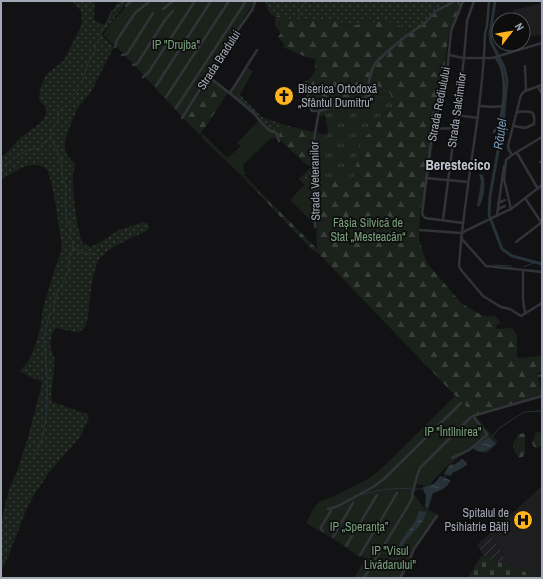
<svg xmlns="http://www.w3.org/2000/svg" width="543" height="579" viewBox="0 0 543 579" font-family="'Archivo Narrow',sans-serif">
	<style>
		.built { fill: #1e1e21 }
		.industrial { fill: url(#industrial-furrows) }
		.grass { fill: url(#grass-dots) }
		.forest { fill: url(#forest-firs) }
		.cemetery { fill: url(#cemetery-stones) }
		.park { fill: url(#park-tufts) }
		.garden { fill: #1a221b }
		.water { fill: url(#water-ripples) }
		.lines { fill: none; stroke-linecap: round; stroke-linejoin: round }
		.stream { stroke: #273138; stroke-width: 1 }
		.river { stroke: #273138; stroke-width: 3 }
		.minor { stroke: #323339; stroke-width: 2.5 }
		.labels { text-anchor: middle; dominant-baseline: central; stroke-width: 3.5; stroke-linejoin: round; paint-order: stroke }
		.park-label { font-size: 12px; fill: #77a27a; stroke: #0d0d0e }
		.street-label { font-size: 12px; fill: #a2a8b5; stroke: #0d0d0e }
		.poi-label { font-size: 12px; fill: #a2a8b5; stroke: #0d0d0e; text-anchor: start }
		.water-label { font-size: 13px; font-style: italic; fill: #7596b4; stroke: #0d0d0e }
		.quarter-label { font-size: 14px; font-weight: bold; fill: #c3c7d1; stroke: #0d0d0e }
	</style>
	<defs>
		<pattern id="industrial-furrows" width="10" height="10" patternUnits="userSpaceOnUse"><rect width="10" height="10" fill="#1e1e21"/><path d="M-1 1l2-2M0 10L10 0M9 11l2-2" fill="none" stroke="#3c3c3f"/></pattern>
		<pattern id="grass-dots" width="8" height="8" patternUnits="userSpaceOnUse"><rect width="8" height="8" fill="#1a221b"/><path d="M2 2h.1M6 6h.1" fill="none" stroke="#383f3a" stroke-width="1.8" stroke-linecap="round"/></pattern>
		<pattern id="forest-firs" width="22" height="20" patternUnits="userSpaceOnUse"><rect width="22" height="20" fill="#1a221b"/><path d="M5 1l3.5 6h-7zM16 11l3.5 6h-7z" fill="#383f3a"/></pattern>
		<pattern id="cemetery-stones" width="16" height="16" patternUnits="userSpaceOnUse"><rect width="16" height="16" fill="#1a221b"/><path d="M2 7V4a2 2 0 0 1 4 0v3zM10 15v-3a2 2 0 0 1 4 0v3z" fill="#383f3a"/></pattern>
		<pattern id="park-tufts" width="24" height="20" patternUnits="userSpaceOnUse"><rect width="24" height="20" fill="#1a221b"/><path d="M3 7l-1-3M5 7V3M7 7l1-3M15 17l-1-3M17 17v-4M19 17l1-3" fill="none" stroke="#383f3a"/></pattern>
		<pattern id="water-ripples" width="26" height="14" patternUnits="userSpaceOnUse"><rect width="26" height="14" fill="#273138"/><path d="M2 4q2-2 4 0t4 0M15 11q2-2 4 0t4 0" fill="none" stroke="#434c53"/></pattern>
	</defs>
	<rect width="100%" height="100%" fill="#121214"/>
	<g class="built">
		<path d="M542 3V35L523 37V20H513V10Z"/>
		<path d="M542 486V578H541L509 566 490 533Z"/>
	</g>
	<path class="industrial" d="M490 533 509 566 484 556 477 545Z"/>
	<g class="grass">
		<path d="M72 1H95L94 20 105 25 118 1H128L101 35 114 47 91 92 78 108 72 121 65 140V148L67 155 75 164C75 168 74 170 73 173 72 187 77 233 83 244L91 247 102 241 119 230 144 222 147 223 149 227 148 230C140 235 131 237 123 242 115 246 106 251 100 258 92 270 89 304 88 319 82 340 72 330 56 328L52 334 50 345 55 360 51 397 52 402 87 414 89 418 80 437 50 471 34 495 26 510 7 560 1 571V522L9 489 17 472 28 437 42 384 41 381 28 376 20 371 31 357 36 343 41 326 43 308 56 265 61 252 62 245C59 231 53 176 46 169 42 166 37 164 32 165 20 166 11 175 1 179V157C9 152 13 145 19 139 26 132 52 121 45 107 43 104 40 102 39 99L40 89 46 75 64 60 82 24 81 11Z"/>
		<path d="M265 1H456L436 11 428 20 410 33C395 22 391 22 373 22L368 16 359 24 354 26 343 23 336 19 323 20 316 19 292 20 284 19 278 15 274 17 268 11Z"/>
		<path d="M232 90 240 95 262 117 285 125 279 135 280 140 230 94Z"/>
		<path d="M310 168H313V176L305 186 301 180H298Z"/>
	</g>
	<g class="forest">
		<path d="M456 2 460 6 449 32 441 96 438 111 428 177 420 211 419 240 427 263 461 303C468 307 474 312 482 315 491 319 494 311 501 324H497L496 329 512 328 517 335V356L519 358 542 356V371L537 373 542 395 474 415 319 254 312 250 242 176 244 175 317 249 314 158 365 137 368 126 379 119 394 105 390 93 320 113 318 108H312L307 80 310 79 315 71V59L306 57 283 47 284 44 278 37 281 33 275 26V17L278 15 284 19 292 20 316 19 323 20 336 19 343 23 354 26 359 24 368 16 373 22 389 20 390 22 396 24 410 33C425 24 438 7 456 2Z"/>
		<path d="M210 76 229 91 200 135 182 117Z"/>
		<path d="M285 125C294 128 303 129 312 132L314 130 312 165 310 166 306 164 280 140 279 135Z"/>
		<path d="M203 134 227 158 225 160 201 137Z"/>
		<path d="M536 432 542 433V445L536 448 534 447 532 443Z"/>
		<path d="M525 433V452L523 457 519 458 514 451 513 444 518 434Z"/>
	</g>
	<path class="cemetery" d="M481 556H484L541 578H468Z"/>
	<path class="park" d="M390 93 394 105 380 118 368 126 372 131 365 137 359 140V158H358L353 180 317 178V158H314V146L317 133 327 135 328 127H327L326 117 325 115 320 116V113Z"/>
	<g class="garden">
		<path d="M131 1H254L236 32 235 31 228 41 218 62 182 117 122 52 103 35 112 22Z"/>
		<path d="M247 67 253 71 240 95 232 90Z"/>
		<path d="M258 121 277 137 270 139 243 165 244 171 246 173 242 176 225 160 241 146 237 143Z"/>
		<path d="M313 176 315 225 290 200Z"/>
		<path d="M455 396 467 407 498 442 487 453 477 451 473 448C455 460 442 468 429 486L417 484 414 494 423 507 438 515 414 549 401 578H354L364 561 363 557 360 556 359 557 340 543 306 523 315 506 321 501 336 495 370 478 384 466Z"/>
	</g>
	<g class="water">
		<path d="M479 174 483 175C486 185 484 198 479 207L477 205C478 203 481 183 481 181 480 179 480 177 479 174Z"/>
		<path d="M489 437 496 444C488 450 482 456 473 448Z"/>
		<path d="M462 459 467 463V465L457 471 453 472 451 476 444 474 448 467 452 464 454 465Z"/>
		<path d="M440 476 450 480C448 488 440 491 433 493L428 509 425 507 426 494 424 493 423 487C432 485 436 484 440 476Z"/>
		<path d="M419 511 426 512C424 527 406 535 401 550H398C401 534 416 526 419 511Z"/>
	</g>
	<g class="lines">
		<g class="stream">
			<path d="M1 2 3 1"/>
			<path d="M299 19V10L302 8 305 1"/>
			<path d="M101 33 109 18 111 12 123 3V1"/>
			<path d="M71 97 77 92 78 86 83 80 87 65 95 50 96 43 98 42 101 35"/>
			<path d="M51 137 61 160 63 180 66 187 65 202 67 221 72 229 69 236 72 240 73 247 82 253 96 254"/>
			<path d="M1 167 27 150 41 148 44 142 50 139 52 130 59 119 57 116C57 112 60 108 64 107"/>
			<path d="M494 265 511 266"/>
			<path d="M524 267 533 263"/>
			<path d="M492 437 499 428 524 412 542 411"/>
			<path d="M32 459C53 433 47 371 44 339L49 315 53 312 57 293 68 273 69 262 68 260 72 252 73 247"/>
			<path d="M443 478 446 475"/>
			<path d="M415 489H425"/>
			<path d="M361 495C379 490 394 487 413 489"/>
			<path d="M340 506 358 496"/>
			<path d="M395 564 398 550"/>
		</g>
		<path class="river" d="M495 1 490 34 491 42 504 67 507 80 503 123 490 196 489 215 502 249 512 256 542 264"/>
		<g class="minor">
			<path d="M457 1 461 6"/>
			<path d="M489 1 487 26 485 33C483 111 464 188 459 266L461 270 483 296 501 307 510 309 521 316 542 303"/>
			<path d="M126 6 131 1"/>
			<path d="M163 9 173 1"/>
			<path d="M115 47 117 40 135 13 150 1"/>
			<path d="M122 55 127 54 153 13"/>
			<path d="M449 55 463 58H492L542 43"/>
			<path d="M133 65 137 64 165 20 173 11"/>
			<path d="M143 77 148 73 195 1"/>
			<path d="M209 77 237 99 254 113 259 120 269 130 276 133 279 141"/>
			<path d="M306 82 310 108 312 111H319L365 98C369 87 369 70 377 61L402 39 425 23 436 11 455 1"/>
			<path d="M156 86 211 1"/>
			<path d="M538 87 542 94"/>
			<path d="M525 91 542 85"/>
			<path d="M230 93 257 50"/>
			<path d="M166 97 229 1"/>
			<path d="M479 106 493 107 502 106"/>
			<path d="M176 108 246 1"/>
			<path d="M456 115 478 118"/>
			<path d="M182 118 205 81 214 70 224 50 252 10 255 2"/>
			<path d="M514 126 525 128 534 124C536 109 529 111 517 112"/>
			<path d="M434 129 455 128"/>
			<path d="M494 132C496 128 499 125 500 121 504 103 508 71 495 57"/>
			<path d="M517 153 538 189"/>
			<path d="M512 155 509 150 508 146 521 95 526 90 525 66"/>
			<path d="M540 162 542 161"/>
			<path d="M426 178 468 182"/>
			<path d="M525 198 541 222"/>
			<path d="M498 203 505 200"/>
			<path d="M498 209 505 206"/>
			<path d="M511 209 504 179 506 160 512 155 542 137"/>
			<path d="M497 215 504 166"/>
			<path d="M443 220 464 58 467 21 474 1"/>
			<path d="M463 223 425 218 422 214 431 142 447 74 451 31 463 1"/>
			<path d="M315 227 313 145 319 111"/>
			<path d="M420 230 461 233 511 209 542 185"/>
			<path d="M461 238 486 266 542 272"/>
			<path d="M516 242 542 222"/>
			<path d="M523 270V300L525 313"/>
			<path d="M539 376 542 375"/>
			<path d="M452 458 469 450 487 435 486 433 473 416"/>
			<path d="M412 495 417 476 420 468 470 418 473 416 542 396"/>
			<path d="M328 509 336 507 373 487 384 479 461 403"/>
			<path d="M323 531 321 529V527L331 511"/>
			<path d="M333 537 353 503"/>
			<path d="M346 546 377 495"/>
			<path d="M360 555 397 493"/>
			<path d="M364 578 408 506 413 496"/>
			<path d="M400 578 407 566 414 549 437 516"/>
		</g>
	</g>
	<defs>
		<symbol id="church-disc" viewBox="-11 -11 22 22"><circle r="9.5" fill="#ffb41e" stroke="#0d0d0e"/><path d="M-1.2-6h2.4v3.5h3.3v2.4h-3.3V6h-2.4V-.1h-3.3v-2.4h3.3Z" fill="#111"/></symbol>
		<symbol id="hospital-disc" viewBox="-11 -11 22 22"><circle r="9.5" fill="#ffb41e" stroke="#0d0d0e"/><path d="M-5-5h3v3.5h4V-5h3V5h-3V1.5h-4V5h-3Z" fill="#111"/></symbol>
	</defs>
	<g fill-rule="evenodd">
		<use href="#church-disc" x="273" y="85" width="22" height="22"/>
		<use href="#hospital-disc" x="512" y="509" width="22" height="22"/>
	</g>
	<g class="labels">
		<g class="park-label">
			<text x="176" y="45">IP "Drujba"</text>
			<text x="368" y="223">Fâșia Silvică de<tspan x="368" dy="14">Stat „Mesteacăn“</tspan></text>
			<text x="453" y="432">IP "Întîlnirea"</text>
			<text x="359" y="527">IP „Speranța”</text>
			<text x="390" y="551">IP "Visul<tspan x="390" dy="14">Livădarului"</tspan></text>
		</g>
		<g class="street-label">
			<text transform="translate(219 60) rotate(-57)">Strada Bradului</text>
			<text transform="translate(439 104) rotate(-79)">Strada Rediulului</text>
			<text transform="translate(457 110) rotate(-82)">Strada Salcîmilor</text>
			<text transform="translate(315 181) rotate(-91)">Strada Veteranilor</text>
		</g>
		<g class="poi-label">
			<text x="298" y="89">Biserica Ortodoxă<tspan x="298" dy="14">„Sfântul Dumitru”</tspan></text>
			<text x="509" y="513" text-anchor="end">Spitalul de<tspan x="509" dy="14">Psihiatrie Bălți</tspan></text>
		</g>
		<g class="water-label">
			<text transform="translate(500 134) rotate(-82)">Răuțel</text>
		</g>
		<g class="quarter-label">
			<text x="458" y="165">Berestecico</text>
		</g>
	</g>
	<rect width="543" height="579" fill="none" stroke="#a2a8b5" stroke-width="4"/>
	<g transform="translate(511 32) rotate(59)"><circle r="19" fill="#0d0d0e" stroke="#494b51"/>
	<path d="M0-3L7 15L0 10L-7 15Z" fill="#ffb41e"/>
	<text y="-6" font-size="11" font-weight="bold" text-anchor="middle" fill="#a2a8b5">N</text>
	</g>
</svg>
